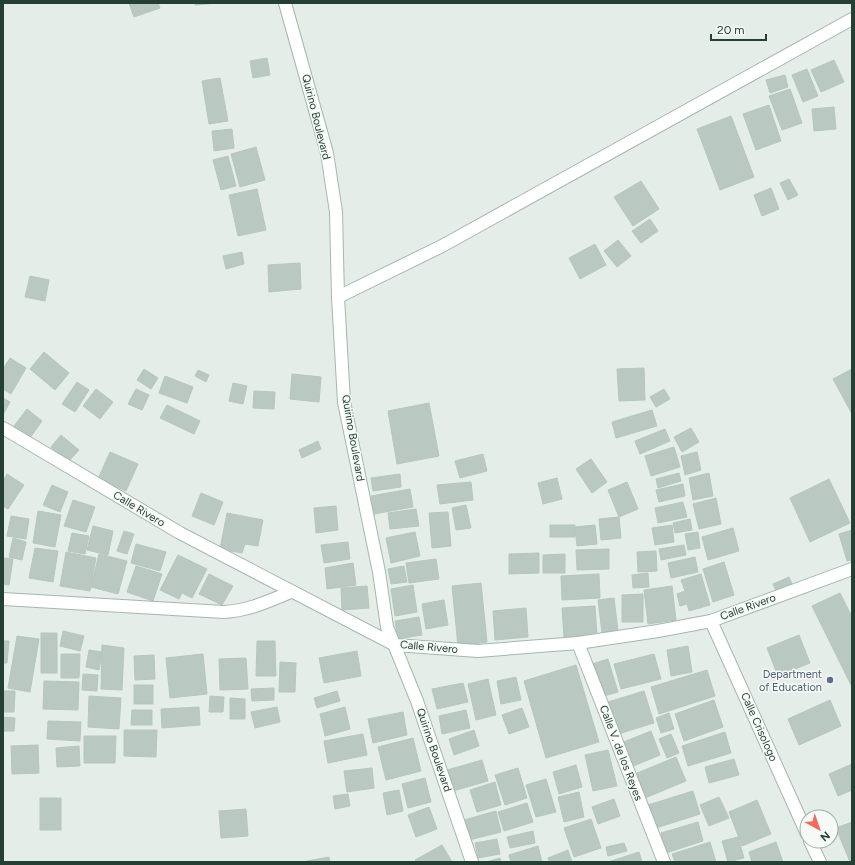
<svg xmlns="http://www.w3.org/2000/svg" width="855" height="865" viewBox="0 0 855 865" font-family="Figtree,sans-serif">
	<style>
		.building { fill: #b9c8c0; stroke: #b6c7bd }
		.lines { fill: none; stroke-linecap: round; stroke-linejoin: round }
		.minor-casing { stroke: #a7b5ae; stroke-width: 14 }
		.tertiary-casing { stroke: #a7b5ae; stroke-width: 14 }
		.secondary-casing { stroke: #a2b9ad; stroke-width: 14 }
		.minor { stroke: #fff; stroke-width: 12 }
		.tertiary { stroke: #fff; stroke-width: 12 }
		.secondary { stroke: #fff; stroke-width: 12 }
		.service-dot { fill: #5c6f8a; stroke: #f5faf6; stroke-width: 1.5 }
		.labels { text-anchor: middle; dominant-baseline: central; stroke-width: 3; stroke-linejoin: round; paint-order: stroke }
		.street-label { font-size: 11px; fill: #243f33; stroke: #f5faf6 }
		.service-label { font-size: 11px; fill: #4e5e75; stroke: #f5faf6; text-anchor: end }
	</style>
	<rect width="100%" height="100%" fill="#e4ede8"/>
	<g class="building">
		<path d="M129 3H158L160 8 134 17Z"/>
		<path d="M195 3H217L195 5Z"/>
		<path d="M267 58 270 75 253 78 250 61Z"/>
		<path d="M834 60 844 82 821 92 811 70Z"/>
		<path d="M807 69 818 96 803 102 792 75Z"/>
		<path d="M785 75 788 87 770 93 766 80Z"/>
		<path d="M220 78 228 121 209 124 202 81Z"/>
		<path d="M790 89 802 123 782 130 769 96Z"/>
		<path d="M769 105 781 141 756 150 743 114Z"/>
		<path d="M834 107 836 129 814 131 812 109Z"/>
		<path d="M731 116 754 177 720 190 697 129Z"/>
		<path d="M232 129 234 148 214 151 212 131Z"/>
		<path d="M256 147 265 180 240 187 231 154Z"/>
		<path d="M228 156 236 186 221 190 213 160Z"/>
		<path d="M789 179 798 195 788 200 780 183Z"/>
		<path d="M641 181 659 209 633 226 614 197Z"/>
		<path d="M771 188 779 209 762 216 754 195Z"/>
		<path d="M257 189 266 230 238 236 229 195Z"/>
		<path d="M650 219 658 231 641 243 632 231Z"/>
		<path d="M618 240 631 256 617 267 604 251Z"/>
		<path d="M595 244 606 265 580 279 569 258Z"/>
		<path d="M242 252 244 264 226 269 223 256Z"/>
		<path d="M300 263 301 289 269 292 268 265Z"/>
		<path d="M30 276 49 280 45 301 25 297Z"/>
		<path d="M44 352 69 373 55 390 30 369Z"/>
		<path d="M10 358 26 368 11 394 3 389V369Z"/>
		<path d="M644 368 645 400 619 401 617 369Z"/>
		<path d="M144 369 158 378 151 389 137 380Z"/>
		<path d="M852 369V414L833 379Z"/>
		<path d="M198 370 209 375 206 382 195 376Z"/>
		<path d="M292 374 321 377 319 402 290 399Z"/>
		<path d="M165 376 193 387 187 403 159 393Z"/>
		<path d="M77 382 89 390 75 412 62 404Z"/>
		<path d="M233 383 247 386 243 404 229 401Z"/>
		<path d="M96 389 113 402 100 419 83 406Z"/>
		<path d="M136 389 149 395 142 410 128 404Z"/>
		<path d="M664 389 670 399 656 407 650 397Z"/>
		<path d="M254 391 275 392 274 409 253 408Z"/>
		<path d="M3 398 10 402 3 415Z"/>
		<path d="M429 403 439 456 397 464 388 411Z"/>
		<path d="M167 405 200 421 194 434 160 418Z"/>
		<path d="M27 409 42 421 30 438 14 426Z"/>
		<path d="M652 410 657 426 616 438 612 422Z"/>
		<path d="M691 428 699 442 682 452 674 437Z"/>
		<path d="M665 429 670 441 640 454 635 441Z"/>
		<path d="M61 435 79 450 68 462 51 447Z"/>
		<path d="M318 441 321 449 302 458 299 450Z"/>
		<path d="M674 447 680 467 651 476 645 456Z"/>
		<path d="M110 452 138 464 126 491 98 479Z"/>
		<path d="M697 452 701 470 685 475 681 456Z"/>
		<path d="M483 454 487 471 460 478 455 461Z"/>
		<path d="M591 459 607 482 592 493 576 469Z"/>
		<path d="M679 473 681 481 658 488 656 479Z"/>
		<path d="M709 473 713 496 693 500 689 478Z"/>
		<path d="M7 474 24 485 8 509 3 506V481Z"/>
		<path d="M400 474 401 487 373 491 371 478Z"/>
		<path d="M557 478 562 499 543 504 538 483Z"/>
		<path d="M829 479 850 523 810 542 790 498Z"/>
		<path d="M471 482 473 500 440 504 437 485Z"/>
		<path d="M627 482 638 509 619 517 608 490Z"/>
		<path d="M683 484 685 496 659 502 656 490Z"/>
		<path d="M52 485 68 492 60 512 43 505Z"/>
		<path d="M410 489 413 507 374 514 371 496Z"/>
		<path d="M201 493 223 502 214 525 192 516Z"/>
		<path d="M716 498 721 524 699 529 693 504Z"/>
		<path d="M73 500 95 507 86 532 64 526Z"/>
		<path d="M683 502 687 517 658 523 655 508Z"/>
		<path d="M466 505 471 528 456 530 452 508Z"/>
		<path d="M336 506 338 530 316 533 314 508Z"/>
		<path d="M416 509 419 526 390 529 388 513Z"/>
		<path d="M38 511 61 515 55 547 33 543Z"/>
		<path d="M448 512 451 546 432 548 429 513Z"/>
		<path d="M227 513 263 520 258 546 245 544 242 553 220 549Z"/>
		<path d="M11 516 29 519 26 539 7 536Z"/>
		<path d="M619 517 621 538 601 540 599 519Z"/>
		<path d="M690 519 692 530 675 533 673 523Z"/>
		<rect x="550" y="525" width="25" height="12"/>
		<path d="M595 525 597 544 577 546 575 527Z"/>
		<path d="M672 525 674 542 655 545 652 528Z"/>
		<path d="M93 526 113 531 108 555 87 550Z"/>
		<path d="M733 528 739 551 708 560 702 537Z"/>
		<path d="M852 530V560L847 561 839 534Z"/>
		<path d="M124 531 134 534 127 554 117 551Z"/>
		<path d="M415 532 420 556 391 563 386 538Z"/>
		<path d="M698 532 700 548 688 550 685 534Z"/>
		<path d="M72 533 89 536 85 554 68 551Z"/>
		<path d="M13 538 26 542 22 560 9 557Z"/>
		<path d="M348 542 350 559 324 563 321 545Z"/>
		<path d="M136 544 166 552 160 571 131 563Z"/>
		<path d="M684 545 686 555 661 560 659 549Z"/>
		<path d="M35 548 58 551 53 582 29 578Z"/>
		<path d="M609 549V569L577 570 576 550Z"/>
		<path d="M656 551 657 571 638 572 637 552Z"/>
		<path d="M66 552 96 558 90 591 60 586Z"/>
		<path d="M539 553V573L509 574V554Z"/>
		<path d="M99 554 127 561 118 594 91 587Z"/>
		<path d="M565 554V573H543V555Z"/>
		<path d="M178 555 207 569 192 598 182 593 179 599 160 590Z"/>
		<path d="M695 557 698 572 671 578 668 563Z"/>
		<path d="M3 558 13 559 9 585 3 584Z"/>
		<path d="M436 559 439 579 409 583 406 563Z"/>
		<path d="M724 562 734 595 713 602 703 569Z"/>
		<path d="M353 563 356 585 327 589 325 568Z"/>
		<path d="M136 566 162 574 153 601 127 592Z"/>
		<path d="M404 566 407 582 391 584 388 569Z"/>
		<path d="M648 573 649 587 633 588 632 575Z"/>
		<path d="M209 574 233 586 222 605 199 594Z"/>
		<path d="M599 574 600 598 562 600 561 576Z"/>
		<path d="M701 574 710 605 689 611 687 604 680 606 677 594 685 591 681 580Z"/>
		<path d="M789 577 793 586 777 593 773 584Z"/>
		<path d="M481 583 487 642 458 646 452 586Z"/>
		<path d="M413 585 417 612 395 616 391 589Z"/>
		<path d="M367 586 369 608 342 610 341 588Z"/>
		<path d="M672 586 676 620 648 624 644 590Z"/>
		<path d="M840 593 852 617V687L812 606Z"/>
		<path d="M643 594V622H622V595Z"/>
		<path d="M614 598 618 631 602 633 598 600Z"/>
		<path d="M444 600 448 625 426 629 422 604Z"/>
		<path d="M595 606 597 636 564 638 562 608Z"/>
		<path d="M526 608 528 637 495 640 493 611Z"/>
		<path d="M419 617 422 635 398 639 395 621Z"/>
		<path d="M63 631 84 636 80 651 60 646Z"/>
		<rect x="41" y="633" width="16" height="40"/>
		<path d="M799 635 810 663 778 676 767 648Z"/>
		<path d="M17 636 39 639 30 692 8 688Z"/>
		<path d="M3 641H9L7 663H3Z"/>
		<path d="M257 641H275L276 676H256Z"/>
		<path d="M102 645 124 648 122 690 101 689Z"/>
		<path d="M688 646 692 672 671 676 667 650Z"/>
		<path d="M89 650 102 652 99 670 86 667Z"/>
		<path d="M357 651 361 676 324 683 319 658Z"/>
		<path d="M61 654H80L79 678H61Z"/>
		<path d="M203 654 207 694 170 698 166 658Z"/>
		<path d="M654 654 661 679 621 689 614 664Z"/>
		<path d="M154 655 155 679 135 680 134 656Z"/>
		<path d="M246 658 248 689 220 690 219 659Z"/>
		<path d="M608 659 618 692 600 697 589 665Z"/>
		<path d="M280 662 296 663 295 692H279Z"/>
		<path d="M576 665 599 742 546 758 524 681Z"/>
		<path d="M707 670 715 696 659 714 651 687Z"/>
		<path d="M83 674 98 675 97 691 82 690Z"/>
		<path d="M516 677 521 700 501 704 497 681Z"/>
		<path d="M488 679 496 715 476 720 468 684Z"/>
		<path d="M44 681 79 682 78 710 43 709Z"/>
		<path d="M463 683 468 702 437 709 432 689Z"/>
		<rect x="134" y="685" width="19" height="19"/>
		<path d="M274 688V700L252 701 251 689Z"/>
		<path d="M3 691H15L14 712H3Z"/>
		<path d="M337 691 340 701 317 708 314 698Z"/>
		<path d="M644 691 654 723 618 734 608 702Z"/>
		<path d="M89 696 121 698 119 729 88 727Z"/>
		<path d="M210 696 224 697 223 712H209Z"/>
		<path d="M230 698 245 699V719H230Z"/>
		<path d="M714 700 723 727 684 741 675 714Z"/>
		<path d="M830 700 841 726 799 745 788 719Z"/>
		<path d="M199 707 200 725 162 728 161 709Z"/>
		<path d="M277 707 280 722 255 728 251 712Z"/>
		<path d="M345 707 350 729 325 736 320 714Z"/>
		<path d="M522 708 529 727 509 734 502 715Z"/>
		<path d="M132 710H152V725H131Z"/>
		<path d="M466 710 470 728 442 734 439 716Z"/>
		<path d="M403 712 407 735 373 743 368 719Z"/>
		<path d="M669 713 674 729 661 733 656 718Z"/>
		<path d="M3 717 15 718 14 731H3Z"/>
		<path d="M48 721 81 722 80 741 47 739Z"/>
		<path d="M124 730H157L156 757 124 756Z"/>
		<path d="M474 730 479 746 454 755 449 739Z"/>
		<path d="M651 731 660 755 631 767 621 743Z"/>
		<path d="M725 732 731 753 688 766 682 746Z"/>
		<path d="M363 734 367 755 328 763 324 741Z"/>
		<path d="M671 734 679 753 667 758 659 739Z"/>
		<path d="M84 736H116L115 763H84Z"/>
		<path d="M413 738 421 771 386 780 378 747Z"/>
		<path d="M38 745 39 773 12 774 11 746Z"/>
		<path d="M79 746 80 766 57 767 56 748Z"/>
		<path d="M608 750 617 786 593 791 585 755Z"/>
		<path d="M676 757 686 781 645 798 635 774Z"/>
		<path d="M734 759 739 775 709 783 705 767Z"/>
		<path d="M482 760 488 781 453 791 447 770Z"/>
		<path d="M852 764V790L838 796 829 774Z"/>
		<path d="M576 765 582 787 559 794 553 772Z"/>
		<path d="M372 768 374 788 347 792 344 771Z"/>
		<path d="M518 768 527 798 505 805 495 775Z"/>
		<path d="M425 778 431 802 408 808 402 784Z"/>
		<path d="M546 779 556 812 536 817 526 785Z"/>
		<path d="M495 782 501 805 477 812 470 790Z"/>
		<path d="M399 790 403 811 387 815 383 793Z"/>
		<path d="M693 791 700 814 656 828 648 805Z"/>
		<path d="M579 792 584 817 564 822 558 797Z"/>
		<path d="M348 794 350 806 335 809 333 796Z"/>
		<path d="M719 797 729 818 709 826 700 805Z"/>
		<rect x="40" y="798" width="21" height="32"/>
		<path d="M614 799 620 816 598 824 592 807Z"/>
		<path d="M757 800 771 834 742 846 729 812Z"/>
		<path d="M527 803 533 822 504 831 498 812Z"/>
		<path d="M429 807 437 829 416 837 408 815Z"/>
		<path d="M246 809 248 836 221 838 219 811Z"/>
		<path d="M496 811 501 832 469 840 464 820Z"/>
		<path d="M591 819 601 848 574 857 564 828Z"/>
		<path d="M698 822 703 841 666 853 661 833Z"/>
		<path d="M852 822V862H850L836 828Z"/>
		<path d="M533 831 535 843 510 848 507 837Z"/>
		<path d="M738 837 744 858 728 862 722 841Z"/>
		<path d="M497 839 500 854 478 858 475 843Z"/>
		<path d="M710 842 716 862H675L672 854Z"/>
		<path d="M776 842 783 862H752L749 852Z"/>
		<path d="M624 843 627 851 608 856 606 847Z"/>
		<path d="M442 845 452 862H417L415 860Z"/>
		<path d="M538 846 542 862H511L509 855Z"/>
		<path d="M568 850 572 862H549L548 858Z"/>
		<path d="M639 852 642 862H608Z"/>
		<path d="M329 857 330 862H307V861Z"/>
		<path d="M500 858 501 862H486Z"/>
	</g>
	<g class="lines">
		<defs>
			<g id="minor">
				<path d="M338 297 442 246 852 19"/>
				<path d="M3 599 224 612C248 611 269 601 291 592"/>
				<path d="M578 643 664 862"/>
			</g>
			<g id="tertiary">
				<path d="M711 621 807 834"/>
				<path d="M810 841 820 862"/>
			</g>
			<g id="secondary">
				<path d="M285 3 327 153 336 212 338 297 344 402 379 572 387 627 417 701 472 862"/>
				<path d="M3 428 180 533 395 645 478 651 578 643 658 631 711 621 852 569"/>
			</g>
		</defs>
		<use href="#minor" class="minor-casing"/>
		<use href="#tertiary" class="tertiary-casing"/>
		<use href="#secondary" class="secondary-casing"/>
		<use href="#minor" class="minor"/>
		<use href="#tertiary" class="tertiary"/>
		<use href="#secondary" class="secondary"/>
	</g>
	<circle class="service-dot" cx="830" cy="680" r="4"/>
	<g class="labels">
		<g class="street-label">
			<text transform="translate(316 117) rotate(76)">Quirino Boulevard</text>
			<text transform="translate(353 438) rotate(80)">Quirino Boulevard</text>
			<text transform="translate(139 509) rotate(31)">Calle Rivero</text>
			<text transform="translate(748 607) rotate(-20)">Calle Rivero</text>
			<text transform="translate(429 647) rotate(5)">Calle Rivero</text>
			<text transform="translate(759 727) rotate(66)">Calle Crisologo</text>
			<text transform="translate(434 750) rotate(71)">Quirino Boulevard</text>
			<text transform="translate(621 753) rotate(69)">Calle V. de los Reyes</text>
		</g>
		<g class="service-label">
			<text x="822" y="674">Department<tspan x="822" dy="13">of Education</tspan></text>
		</g>
	</g>
	<rect width="855" height="865" fill="none" stroke="#243f33" stroke-width="8"/>
	<g transform="translate(819 829) rotate(140)"><circle r="19" fill="#f5faf6" stroke="#a1afa8"/>
	<path d="M0-3L7 15L0 10L-7 15Z" fill="#ef6c60"/>
	<text y="-6" font-size="11" font-weight="bold" text-anchor="middle" fill="#243f33">N</text>
	</g>
	<path d="M711 34v6h55v-6" fill="none" stroke="#243f33" stroke-width="2"/>
	<text x="717" y="34" font-size="12" fill="#243f33" stroke="#f5faf6" stroke-width="3" paint-order="stroke">20 m</text>
</svg>
